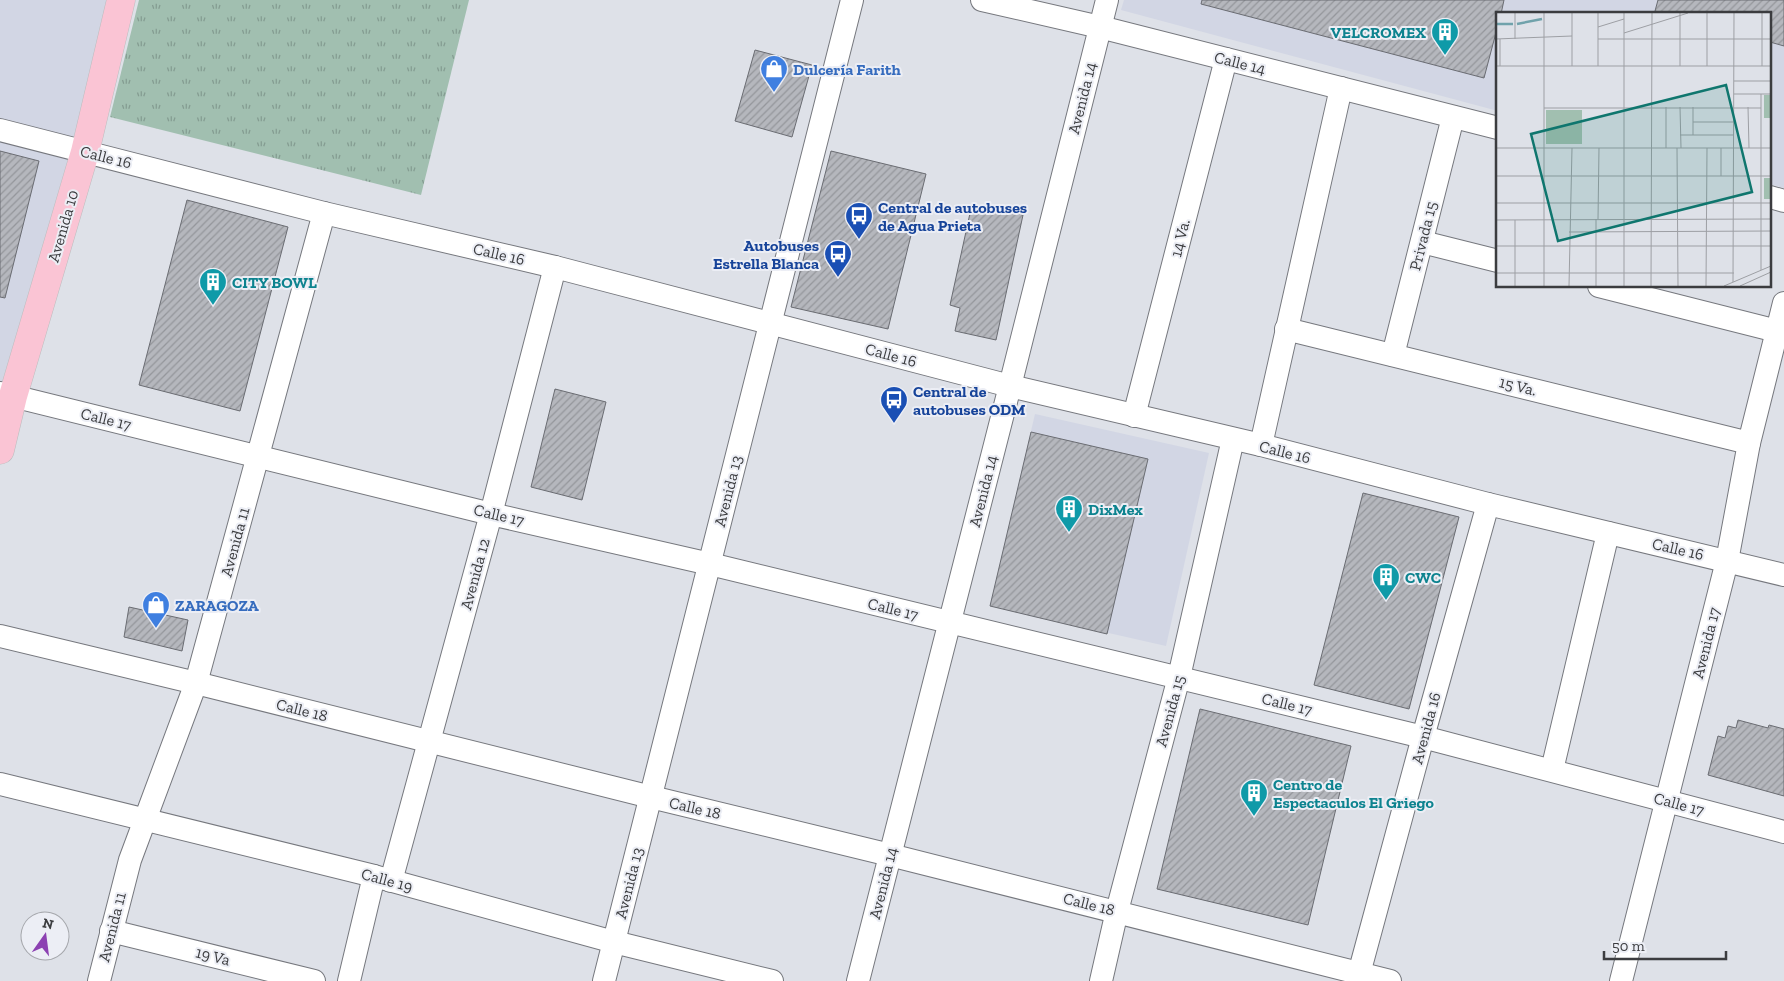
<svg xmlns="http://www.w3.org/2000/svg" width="1784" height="981" viewBox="0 0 1784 981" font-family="'Zilla Slab',serif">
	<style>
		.built { fill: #d2d6e4 }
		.park { fill: url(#park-tufts) }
		.building { fill: url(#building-hatch); stroke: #6a6c72 }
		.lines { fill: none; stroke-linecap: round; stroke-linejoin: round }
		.minor-casing { stroke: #76787e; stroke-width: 24 }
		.major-casing { stroke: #bcbdbe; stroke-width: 29 }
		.minor { stroke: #fff; stroke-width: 22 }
		.major { stroke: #fac4d4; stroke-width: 28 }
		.labels { text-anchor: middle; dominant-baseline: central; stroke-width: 4; stroke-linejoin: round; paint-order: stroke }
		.culture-label { font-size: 16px; font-weight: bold; fill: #0d838f; stroke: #eceef5; text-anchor: start }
		.street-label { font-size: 16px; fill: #3b3c3f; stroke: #eceef5 }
		.shop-label { font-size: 16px; font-weight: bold; fill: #366cbe; stroke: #eceef5; text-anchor: start }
		.transit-label { font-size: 16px; font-weight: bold; fill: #164399; stroke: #eceef5; text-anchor: start }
		.inset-river { fill: none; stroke: #70a2ab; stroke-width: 2.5 }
		.inset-road { fill: none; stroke: #9d9fa4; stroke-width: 1 }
		.view { fill: #0f766e; fill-opacity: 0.15; stroke: #0f766e; stroke-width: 2.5 }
		.inset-edge { fill: none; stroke: #3b3c3f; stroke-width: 2.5 }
	</style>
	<defs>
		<pattern id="park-tufts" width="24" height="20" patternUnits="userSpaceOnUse" patternTransform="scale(1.25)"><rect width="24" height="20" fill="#a1bfb0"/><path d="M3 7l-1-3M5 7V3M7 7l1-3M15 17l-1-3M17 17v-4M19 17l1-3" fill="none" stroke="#849c91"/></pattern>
		<pattern id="building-hatch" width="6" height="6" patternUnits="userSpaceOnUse" patternTransform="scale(1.25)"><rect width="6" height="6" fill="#b5b7bd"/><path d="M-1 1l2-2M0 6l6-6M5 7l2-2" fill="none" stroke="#94969b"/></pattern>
	</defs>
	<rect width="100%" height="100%" fill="#dee1e8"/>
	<g class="built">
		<path d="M0 0H109L0 445Z"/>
		<path d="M1124 0H1784V188L1770 184V14H1498V111L1121 10Z"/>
		<path d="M1035 414 1209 453 1166 646 990 606Z"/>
	</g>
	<path class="park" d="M139 0H469L421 195 110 117Z"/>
	<g class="building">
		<path d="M1202 0H1504L1501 14H1498V25L1484 78 1201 4Z"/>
		<path d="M1658 0H1784V46L1770 42V14H1666L1655 11Z"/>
		<path d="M755 50 812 65 792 137 735 121Z"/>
		<path d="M0 151 39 161 5 298 0 297Z"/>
		<path d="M831 151 926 174 888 329 791 307Z"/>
		<path d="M187 200 288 227 240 411 139 385Z"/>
		<path d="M972 204 1023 215 996 340 955 331 960 308 950 305Z"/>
		<path d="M555 389 606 402 582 500 531 487Z"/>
		<path d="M1031 432 1148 459 1107 634 990 606Z"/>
		<path d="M1363 493 1459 517 1409 709 1314 685Z"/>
		<path d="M129 607 188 620 182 651 124 637Z"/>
		<path d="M1200 709 1351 746 1308 925 1157 889Z"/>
		<path d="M1738 720 1768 728 1769 725 1784 729V796L1708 775 1718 736 1725 738 1728 726 1736 728Z"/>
	</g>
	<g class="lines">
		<defs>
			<g id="minor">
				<path d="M982 0 1100 27 1498 128"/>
				<path d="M0 130 324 213 555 267 1010 386 1261 445 1488 504 1784 575"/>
				<path d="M1770 197 1784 201"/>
				<path d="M1422 242 1498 261"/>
				<path d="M1599 286 1777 331"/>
				<path d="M1286 329 1749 443"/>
				<path d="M1393 355 1453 117"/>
				<path d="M0 393 491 514 710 564 1423 737 1784 832"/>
				<path d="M1134 416 1226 59"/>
				<path d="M1261 445 1341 88"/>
				<path d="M0 636 196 683 651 797 890 855 1390 981"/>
				<path d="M1552 770 1608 533"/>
				<path d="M0 784 374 876 614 942 772 981"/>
				<path d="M391 881 491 514 555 267"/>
				<path d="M111 931 314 981"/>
				<path d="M99 981 130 860 196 683 324 213"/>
				<path d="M349 981 374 876"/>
				<path d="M604 981 852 0"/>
				<path d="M858 981 1010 386 1107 0"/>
				<path d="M1101 981 1117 911 1179 677 1233 439"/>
				<path d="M1357 981 1423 737 1488 504"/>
				<path d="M1621 981 1727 561 1749 443 1784 303"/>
			</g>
			<path id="major" d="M0 450 13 396 85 152 121 0"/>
		</defs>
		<use href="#minor" class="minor-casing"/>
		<use href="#major" class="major-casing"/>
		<use href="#minor" class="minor"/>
		<use href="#major" class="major"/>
	</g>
	<defs>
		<symbol id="building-pin" viewBox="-11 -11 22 30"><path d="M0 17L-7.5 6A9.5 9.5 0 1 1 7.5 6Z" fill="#0f9aa8" stroke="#eceef5"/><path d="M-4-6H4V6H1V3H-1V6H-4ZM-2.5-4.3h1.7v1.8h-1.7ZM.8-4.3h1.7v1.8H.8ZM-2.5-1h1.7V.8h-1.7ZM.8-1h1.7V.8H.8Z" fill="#fff"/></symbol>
		<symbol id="shop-pin" viewBox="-11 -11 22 30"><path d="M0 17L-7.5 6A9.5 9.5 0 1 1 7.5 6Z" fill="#3f7fe0" stroke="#eceef5"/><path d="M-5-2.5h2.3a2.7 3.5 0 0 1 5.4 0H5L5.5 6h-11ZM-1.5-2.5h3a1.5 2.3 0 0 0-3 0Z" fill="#fff"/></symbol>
		<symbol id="bus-pin" viewBox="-11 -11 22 30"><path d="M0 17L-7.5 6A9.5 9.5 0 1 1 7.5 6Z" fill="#1a4fb4" stroke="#eceef5"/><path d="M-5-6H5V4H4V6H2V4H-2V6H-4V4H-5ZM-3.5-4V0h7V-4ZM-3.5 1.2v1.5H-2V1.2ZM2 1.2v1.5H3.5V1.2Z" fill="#fff"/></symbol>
	</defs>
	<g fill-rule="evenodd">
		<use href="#building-pin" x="1429" y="16" width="32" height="43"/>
		<use href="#shop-pin" x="758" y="53" width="32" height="43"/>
		<use href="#bus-pin" x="843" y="200" width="32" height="43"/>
		<use href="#bus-pin" x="822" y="238" width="32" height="43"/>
		<use href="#building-pin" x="197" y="266" width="32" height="43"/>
		<use href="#bus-pin" x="878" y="384" width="32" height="43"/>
		<use href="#building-pin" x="1053" y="493" width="32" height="43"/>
		<use href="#building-pin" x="1370" y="561" width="32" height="43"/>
		<use href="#shop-pin" x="140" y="589" width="32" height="43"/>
		<use href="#building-pin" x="1238" y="777" width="32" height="43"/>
	</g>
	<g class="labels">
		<g class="culture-label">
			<text x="1426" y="32" text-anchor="end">VELCROMEX</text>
			<text x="232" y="282">CITY BOWL</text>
			<text x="1088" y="509">DixMex</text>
			<text x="1405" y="577">CWC</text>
			<text x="1273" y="784">Centro de<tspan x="1273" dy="18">Espectaculos El Griego</tspan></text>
		</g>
		<g class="street-label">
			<text transform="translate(1240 63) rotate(14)">Calle 14</text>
			<text transform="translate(1082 98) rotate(-76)">Avenida 14</text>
			<text transform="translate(106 157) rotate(14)">Calle 16</text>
			<text transform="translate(63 226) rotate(-74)">Avenida 10</text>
			<text transform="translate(1423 236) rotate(-76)">Privada 15</text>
			<text transform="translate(1180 238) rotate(-76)">14 Va.</text>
			<text transform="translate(499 254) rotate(13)">Calle 16</text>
			<text transform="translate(891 355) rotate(15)">Calle 16</text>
			<text transform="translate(1518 386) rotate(14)">15 Va.</text>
			<text transform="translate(106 419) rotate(14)">Calle 17</text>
			<text transform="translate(1285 452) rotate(14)">Calle 16</text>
			<text transform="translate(728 491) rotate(-76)">Avenida 13</text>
			<text transform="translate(983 491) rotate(-76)">Avenida 14</text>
			<text transform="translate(499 515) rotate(13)">Calle 17</text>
			<text transform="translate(235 542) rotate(-75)">Avenida 11</text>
			<text transform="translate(1678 549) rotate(13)">Calle 16</text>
			<text transform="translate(475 574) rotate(-75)">Avenida 12</text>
			<text transform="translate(893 609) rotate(14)">Calle 17</text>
			<text transform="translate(1706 643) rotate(-76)">Avenida 17</text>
			<text transform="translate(1287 704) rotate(14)">Calle 17</text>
			<text transform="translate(302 710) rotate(14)">Calle 18</text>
			<text transform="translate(1170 711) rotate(-75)">Avenida 15</text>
			<text transform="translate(1426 728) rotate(-75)">Avenida 16</text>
			<text transform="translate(1679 804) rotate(15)">Calle 17</text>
			<text transform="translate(695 808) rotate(13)">Calle 18</text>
			<text transform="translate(387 880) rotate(15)">Calle 19</text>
			<text transform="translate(629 883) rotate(-76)">Avenida 13</text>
			<text transform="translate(883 883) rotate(-76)">Avenida 14</text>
			<text transform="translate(1089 904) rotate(14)">Calle 18</text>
			<text transform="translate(112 927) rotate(-76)">Avenida 11</text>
			<text transform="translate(213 956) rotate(14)">19 Va</text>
		</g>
		<g class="shop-label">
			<text x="793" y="69">Dulcería Farith</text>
			<text x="175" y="605">ZARAGOZA</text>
		</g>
		<g class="transit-label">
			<text x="878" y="207">Central de autobuses<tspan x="878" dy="18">de Agua Prieta</tspan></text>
			<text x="819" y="245" text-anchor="end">Autobuses<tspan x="819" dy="18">Estrella Blanca</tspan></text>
			<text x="913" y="391">Central de<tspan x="913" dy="18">autobuses ODM</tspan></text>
		</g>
	</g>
	<g transform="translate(1496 12)">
		<rect width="275" height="275" fill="#dee1e8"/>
		<path d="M268 166H275V187H268Z" fill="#a1bfb0"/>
		<path d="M268 83H275V106H268ZM50 98H86V132H50Z" fill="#a1bfb0"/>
		<path class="inset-river" d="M0 12H17M21 12 46 7"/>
		<path class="inset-road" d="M19 1V27M48 1V274M76 1V54M102 1V54M184 1V54M211 1V54M102 15 128 7M128 21 192 1M0 27 76 24M102 27H275M0 54H275M4 54V27M266 54V1M238 69H275M238 82H275M265 82V258M184 95 185 136M252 95 253 136M48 96H265M197 110H238M184 123H238M197 123V95M0 136H275M170 136V95M181 136 182 274M225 136V164M0 164H275M0 191H275M100 207V274M102 207 103 136M0 208 275 207M73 220 275 219M0 234H275M0 261H238M237 270 238 1M19 274V208M73 274 76 136M128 274V1M155 274 156 1M210 274 211 136M228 274 275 254M244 274 275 260"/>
		<path class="view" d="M230 73 256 180 62 229 35 122Z"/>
		<rect width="275" height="275" class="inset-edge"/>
	</g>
	<g transform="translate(45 936) rotate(14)"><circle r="24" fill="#eceef5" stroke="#a5a7ac"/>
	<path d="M0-4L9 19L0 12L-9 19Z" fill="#8c41b2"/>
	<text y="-8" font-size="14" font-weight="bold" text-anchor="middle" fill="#3b3c3f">N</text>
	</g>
	<path d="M1604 951v8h122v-8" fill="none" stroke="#3b3c3f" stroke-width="2.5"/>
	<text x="1612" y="951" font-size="15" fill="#3b3c3f" stroke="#eceef5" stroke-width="4" paint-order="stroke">50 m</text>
</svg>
